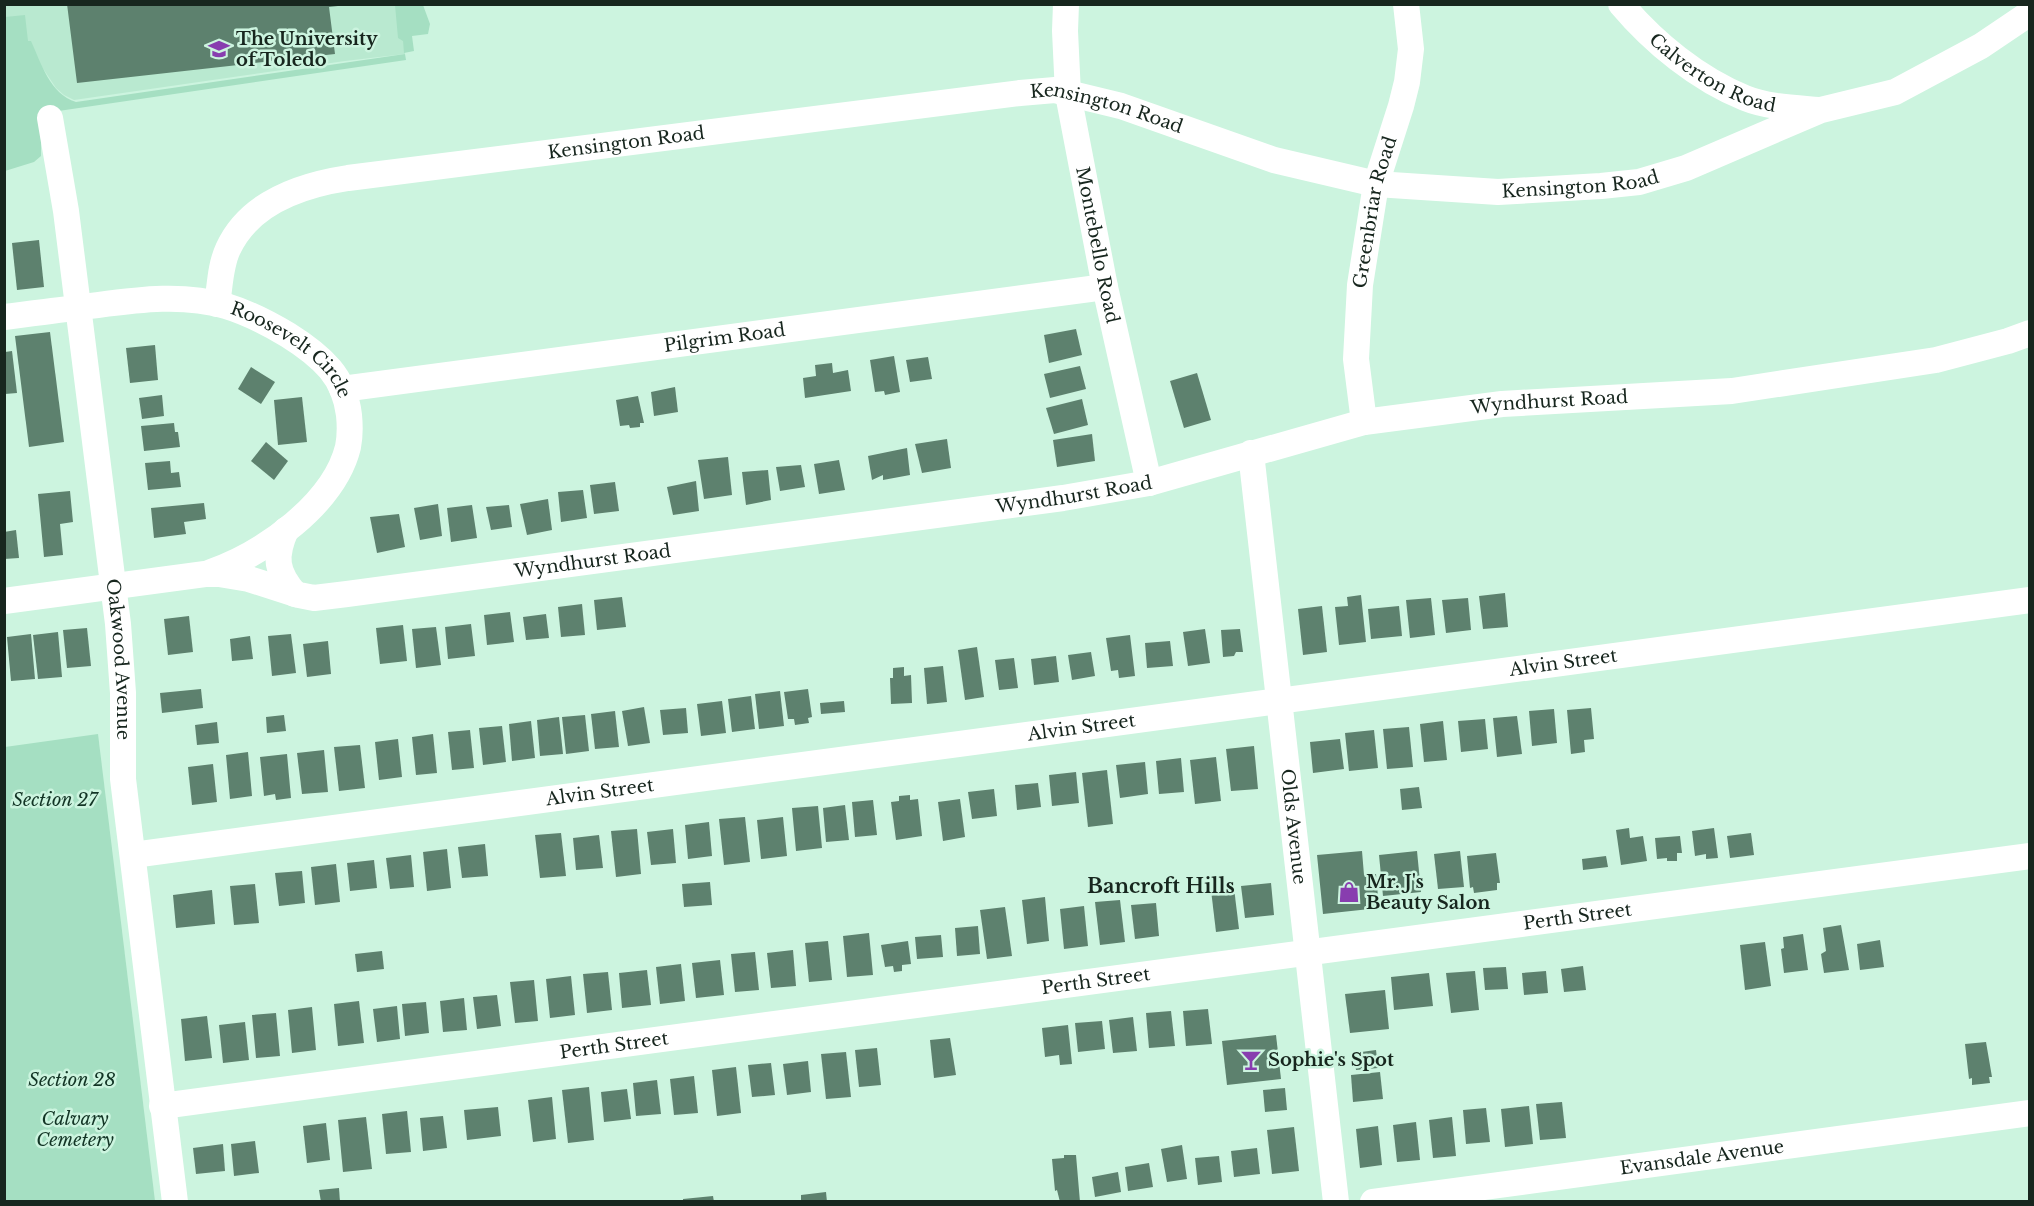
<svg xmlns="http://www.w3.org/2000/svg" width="2034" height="1206" viewBox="0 0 2034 1206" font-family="'Libre Baskerville',serif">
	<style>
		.built { fill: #b9e9d0 }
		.green { fill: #a5dfc2 }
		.building { fill: #5d816e }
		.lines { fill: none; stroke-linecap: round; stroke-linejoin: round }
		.minor { stroke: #fff; stroke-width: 26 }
		.labels { text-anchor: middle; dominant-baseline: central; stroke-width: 5; stroke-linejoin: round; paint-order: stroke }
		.poi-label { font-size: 18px; font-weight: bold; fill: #17261e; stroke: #ccf4df; text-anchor: start }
		.street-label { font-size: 18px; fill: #17261e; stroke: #ccf4df }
		.park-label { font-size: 18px; font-style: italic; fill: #123425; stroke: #ccf4df }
		.neighbourhood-label { font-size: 20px; font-weight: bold; fill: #17261e; stroke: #ccf4df }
	</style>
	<rect width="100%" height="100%" fill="#ccf4df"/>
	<path class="built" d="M4 5H399L405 54 345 61 74 100 64 95 56 88 42 67 5 44Z"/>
	<g class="green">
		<path d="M395 5H423L430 24 428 34 412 36 414 51 404 53 403 41 398 38Z"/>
		<path d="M25 15 28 41H31C41 63 50 94 76 102L405 54 406 60 38 114 41 140V156L34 162 5 171V17Z"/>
		<path d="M98 734 155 1201H5V747Z"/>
	</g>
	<g class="building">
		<path d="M67 4H337L338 6 329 7 335 54 77 83Z"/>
		<path d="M39 240 44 287 17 290 12 243Z"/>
		<path d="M1076 329 1082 355 1049 363 1044 335Z"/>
		<path d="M50 332 64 442 29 447 15 336Z"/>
		<path d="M155 345 158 380 130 383 126 348Z"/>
		<path d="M12 351 17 393 5 394V352Z"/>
		<path d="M894 356 900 392 885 395 884 391 875 392 870 360Z"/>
		<path d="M928 357 932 379 910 382 906 360Z"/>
		<path d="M832 363 833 373 848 370 851 391 805 398 803 378 816 376 815 365Z"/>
		<path d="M1080 366 1086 389 1050 398 1044 374Z"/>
		<path d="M251 367 275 382 261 404 238 389Z"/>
		<path d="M1197 373 1211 420 1184 428 1170 381Z"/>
		<path d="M675 387 678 412 654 416 651 392Z"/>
		<path d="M162 395 164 416 142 419 139 398Z"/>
		<path d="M638 396 644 423H640V427L630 428 629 425 620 426 616 400Z"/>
		<path d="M302 397 307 442 278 445 274 400Z"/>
		<path d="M1082 399 1088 425 1054 434 1046 408Z"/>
		<path d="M174 423 175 432H178L180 447 144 451 141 426Z"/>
		<path d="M1092 434 1095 461 1057 467 1053 440Z"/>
		<path d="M947 439 951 468 922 473 915 444Z"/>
		<path d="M266 442 288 461 274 480 251 461Z"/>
		<path d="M907 448 910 475 883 480V475L872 480 868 456Z"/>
		<path d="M728 457 732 495 704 499 698 460Z"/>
		<path d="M839 460 845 490 819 494 814 464Z"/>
		<path d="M170 461 171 473 179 472 181 487 148 490 145 463Z"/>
		<path d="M801 465 805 487 780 491 776 467Z"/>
		<path d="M768 470 771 500 746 505 742 472Z"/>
		<path d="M696 481 699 511 673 515 667 487Z"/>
		<path d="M615 482 619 511 594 514 590 485Z"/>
		<path d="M583 490 587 518 561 522 558 492Z"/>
		<path d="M70 491 73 522 60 524 63 555 44 557 38 494Z"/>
		<path d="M548 499 552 530 527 535 520 504Z"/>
		<path d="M204 503 206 519 184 522 186 534 154 538 151 508Z"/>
		<path d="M438 504 442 536 420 540 414 508Z"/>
		<path d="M472 505 477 538 451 542 447 508Z"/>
		<path d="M509 505 512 527 491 530 486 507Z"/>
		<path d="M399 514 405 547 377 553 370 517Z"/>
		<path d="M16 530 19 558 4 559V532Z"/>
		<path d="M1505 593 1508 627 1483 629 1479 596Z"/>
		<path d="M1361 595 1366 642 1339 645 1335 607 1348 606 1347 597Z"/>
		<path d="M622 597 626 627 597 630 594 600Z"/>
		<path d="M1431 598 1435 635 1410 638 1406 600Z"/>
		<path d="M1468 598 1471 630 1446 633 1442 600Z"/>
		<path d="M582 604 585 635 561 637 558 607Z"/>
		<path d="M1322 606 1327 652 1303 655 1298 609Z"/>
		<path d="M1399 606 1402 636 1371 639 1368 609Z"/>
		<path d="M510 612 514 642 487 645 484 615Z"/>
		<path d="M546 614 549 638 526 640 523 617Z"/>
		<path d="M189 616 193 652 168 655 164 619Z"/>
		<path d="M471 624 475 656 448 659 445 627Z"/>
		<path d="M403 625 407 661 380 664 376 628Z"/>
		<path d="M436 627 441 665 416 668 412 629Z"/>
		<path d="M87 628 91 666 67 668 63 630Z"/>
		<path d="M1205 629 1210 663 1188 666 1183 632Z"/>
		<path d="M1240 629 1243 652H1236L1234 656 1223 657 1221 630Z"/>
		<path d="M58 632 62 677 38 679 33 635Z"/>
		<path d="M31 634 35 679 11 681 7 637Z"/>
		<path d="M291 634 296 673 272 676 268 636Z"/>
		<path d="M1130 635 1135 676 1119 678 1118 670 1111 671 1106 638Z"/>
		<path d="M250 636 253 659 232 661 230 639Z"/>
		<path d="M328 641 331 674 307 677 303 644Z"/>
		<path d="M1170 641 1173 666 1147 668 1145 643Z"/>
		<path d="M977 647 984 697 965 700 958 650Z"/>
		<path d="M1091 652 1095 676 1072 680 1068 655Z"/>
		<path d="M1056 656 1059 682 1034 685 1031 659Z"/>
		<path d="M1014 658 1018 688 999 690 995 660Z"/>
		<path d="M943 666 947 702 927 704 924 668Z"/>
		<path d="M904 667V676L911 675 912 703 891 704 890 678H893V668Z"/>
		<path d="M201 689 203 708 162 713 160 693Z"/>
		<path d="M808 689 812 717 808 718 809 723 795 725 794 719H788L784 692Z"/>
		<path d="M780 691 784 726 759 729 755 694Z"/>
		<path d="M751 696 755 729 732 732 728 699Z"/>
		<path d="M722 701 726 733 701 736 697 704Z"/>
		<path d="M844 701 845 712 821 714 820 703Z"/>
		<path d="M644 707 650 743 628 746 622 711Z"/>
		<path d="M686 708 688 733 663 735 660 710Z"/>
		<path d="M1591 708 1594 739 1584 740 1585 752 1571 754 1567 710Z"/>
		<path d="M1554 709 1557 743 1532 746 1529 711Z"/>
		<path d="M615 711 619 747 595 749 591 714Z"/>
		<path d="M284 715 286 731 267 733 266 717Z"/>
		<path d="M585 715 589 751 566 754 562 717Z"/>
		<path d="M1517 716 1522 754 1497 757 1493 718Z"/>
		<path d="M559 717 563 754 540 756 537 720Z"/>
		<path d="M1485 719 1488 749 1461 752 1458 721Z"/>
		<path d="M531 721 535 758 512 761 509 724Z"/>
		<path d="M1443 721 1447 760 1424 762 1420 724Z"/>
		<path d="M217 722 219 743 197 745 195 725Z"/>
		<path d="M502 726 506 762 483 765 479 728Z"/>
		<path d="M1409 727 1413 767 1387 769 1383 729Z"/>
		<path d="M470 730 474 768 452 770 448 732Z"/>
		<path d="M1374 730 1378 768 1349 771 1345 733Z"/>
		<path d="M433 734 437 773 416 775 412 737Z"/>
		<path d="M398 739 402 777 379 780 375 742Z"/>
		<path d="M1340 739 1344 769 1313 773 1310 742Z"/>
		<path d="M360 745 365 788 339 791 334 747Z"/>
		<path d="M1254 746 1258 789 1231 791 1226 749Z"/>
		<path d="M324 750 328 792 302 794 297 753Z"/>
		<path d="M248 752 252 796 230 799 226 755Z"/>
		<path d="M287 754 291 798 276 800 275 794 264 796 260 757Z"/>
		<path d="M1216 757 1221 801 1195 804 1190 760Z"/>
		<path d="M1181 758 1184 792 1159 794 1156 761Z"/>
		<path d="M1145 762 1148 794 1120 798 1116 765Z"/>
		<path d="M213 764 217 802 192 805 188 767Z"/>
		<path d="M1107 770 1113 824 1088 827 1082 773Z"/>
		<path d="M1076 772 1079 803 1052 806 1049 775Z"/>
		<path d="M1038 783 1041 807 1017 810 1015 785Z"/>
		<path d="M1419 787 1422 808 1402 810 1400 789Z"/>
		<path d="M994 789 997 816 972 819 968 792Z"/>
		<path d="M910 795V800L918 799 922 836 896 840 891 802 899 801V796Z"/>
		<path d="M960 799 965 837 943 841 938 802Z"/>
		<path d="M873 800 877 835 855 837 852 802Z"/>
		<path d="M845 805 849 840 826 842 823 808Z"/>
		<path d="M818 806 822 848 796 851 792 808Z"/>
		<path d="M745 817 750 862 724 865 719 819Z"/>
		<path d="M783 817 787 856 761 859 757 820Z"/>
		<path d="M709 822 712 856 688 859 685 825Z"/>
		<path d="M1629 828 1630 838 1643 836 1647 861 1621 865 1616 830Z"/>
		<path d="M1714 828 1718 858 1706 859V854L1695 856 1692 831Z"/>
		<path d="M637 829 641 874 616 877 611 831Z"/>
		<path d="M673 829 676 863 651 865 647 832Z"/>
		<path d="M561 833 566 876 540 878 535 835Z"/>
		<path d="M1751 833 1754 855 1730 858 1727 836Z"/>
		<path d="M599 835 603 868 576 870 573 838Z"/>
		<path d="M1680 836 1682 853H1677V861H1667V858L1657 859 1655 838Z"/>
		<path d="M485 844 488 876 462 878 458 847Z"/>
		<path d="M447 849 451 888 427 891 423 852Z"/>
		<path d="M1362 851 1364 875 1376 874 1379 908 1323 914 1317 855Z"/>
		<path d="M1417 851 1421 892 1383 896 1379 855Z"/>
		<path d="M1460 851 1464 887 1438 889 1434 854Z"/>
		<path d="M1496 853 1500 883H1497V890L1474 893 1473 887 1470 888 1467 856Z"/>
		<path d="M411 855 414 887 390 889 386 858Z"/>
		<path d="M1606 856 1608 867 1583 870 1582 859Z"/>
		<path d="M374 860 377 888 350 891 347 863Z"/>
		<path d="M336 864 340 902 315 905 311 867Z"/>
		<path d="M302 871 305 903 279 906 275 873Z"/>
		<path d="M710 882 712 905 684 907 682 884Z"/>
		<path d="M1271 883 1274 915 1245 918 1241 886Z"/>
		<path d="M255 884 259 923 234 925 230 886Z"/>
		<path d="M1234 888 1239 929 1216 932 1211 890Z"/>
		<path d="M212 890 215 924 176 928 173 895Z"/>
		<path d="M1045 897 1049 941 1027 944 1022 900Z"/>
		<path d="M1120 900 1125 942 1100 945 1095 902Z"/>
		<path d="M1156 903 1159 936 1135 939 1131 905Z"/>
		<path d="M1084 906 1088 946 1064 949 1060 909Z"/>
		<path d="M1005 907 1012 956 987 959 980 910Z"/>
		<path d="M1841 925 1849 970 1824 973 1821 954 1826 951 1823 928Z"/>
		<path d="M978 926 980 954 957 956 955 928Z"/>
		<path d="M869 933 873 975 847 977 843 936Z"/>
		<path d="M1803 934 1808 970 1784 973 1781 949 1784 948 1783 937Z"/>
		<path d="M941 935 943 957 917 959 915 937Z"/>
		<path d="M1880 940 1884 967 1860 970 1857 944Z"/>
		<path d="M828 941 832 980 809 982 805 943Z"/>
		<path d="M908 941 911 964 902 965V971L894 972 893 966 885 967 881 945Z"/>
		<path d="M1765 942 1771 986 1745 990 1740 945Z"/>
		<path d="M793 950 796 986 771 988 767 953Z"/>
		<path d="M382 951 384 969 357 972 355 954Z"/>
		<path d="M755 952 759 990 735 992 731 954Z"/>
		<path d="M720 960 724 995 696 998 692 963Z"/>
		<path d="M681 964 685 1001 660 1004 656 967Z"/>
		<path d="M1583 966 1586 990 1564 992 1561 969Z"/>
		<path d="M1506 967 1508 989 1485 990 1483 968Z"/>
		<path d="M647 970 651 1005 622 1008 619 973Z"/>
		<path d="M1475 971 1479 1010 1451 1013 1446 973Z"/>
		<path d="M1546 971 1548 993 1524 995 1522 973Z"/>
		<path d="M608 972 612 1010 587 1013 583 974Z"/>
		<path d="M1429 973 1433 1006 1394 1010 1391 977Z"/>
		<path d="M571 976 575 1015 550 1018 546 979Z"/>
		<path d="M534 980 538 1021 515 1023 510 982Z"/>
		<path d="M1385 990 1389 1029 1350 1033 1345 994Z"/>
		<path d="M497 995 501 1026 477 1029 473 997Z"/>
		<path d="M464 998 467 1030 443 1032 440 1001Z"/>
		<path d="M359 1001 364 1043 338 1046 334 1004Z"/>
		<path d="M426 1002 429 1033 405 1036 402 1004Z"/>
		<path d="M397 1006 400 1039 377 1042 373 1009Z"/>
		<path d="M312 1007 316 1050 292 1053 288 1010Z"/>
		<path d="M1208 1009 1212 1044 1186 1046 1183 1011Z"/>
		<path d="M1171 1011 1175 1046 1149 1048 1146 1013Z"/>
		<path d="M276 1013 280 1056 256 1058 252 1015Z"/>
		<path d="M207 1016 212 1058 185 1061 181 1019Z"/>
		<path d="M1133 1017 1137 1051 1113 1053 1109 1020Z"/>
		<path d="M1102 1021 1105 1049 1078 1052 1075 1023Z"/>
		<path d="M245 1022 249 1060 223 1063 219 1025Z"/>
		<path d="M1068 1025 1072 1064 1060 1065 1059 1055 1045 1057 1042 1028Z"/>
		<path d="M1276 1035 1281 1079 1227 1085 1222 1041Z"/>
		<path d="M950 1038 956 1075 934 1078 930 1040Z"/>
		<path d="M1986 1042 1992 1077H1989L1990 1083 1972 1085V1078L1969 1079 1965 1044Z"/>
		<path d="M877 1048 881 1085 859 1087 855 1050Z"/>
		<path d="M1376 1050 1378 1068 1356 1070 1354 1053Z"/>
		<path d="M846 1052 851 1097 826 1099 821 1054Z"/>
		<path d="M808 1061 811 1092 787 1095 783 1064Z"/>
		<path d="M771 1063 775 1095 752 1097 748 1065Z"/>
		<path d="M736 1067 741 1113 717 1116 712 1070Z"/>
		<path d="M1380 1072 1383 1099 1353 1102 1351 1075Z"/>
		<path d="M694 1076 698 1113 674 1115 670 1079Z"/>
		<path d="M657 1080 661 1114 636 1116 633 1083Z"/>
		<path d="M589 1087 594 1140 568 1143 562 1090Z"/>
		<path d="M1285 1088 1287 1110 1265 1112 1263 1090Z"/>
		<path d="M627 1089 631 1119 604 1122 601 1092Z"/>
		<path d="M552 1097 556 1139 533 1142 528 1100Z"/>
		<path d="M1562 1102 1566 1138 1540 1140 1536 1104Z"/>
		<path d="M1529 1106 1533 1144 1505 1147 1501 1109Z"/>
		<path d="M498 1107 501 1136 467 1140 464 1110Z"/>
		<path d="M1486 1108 1490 1142 1466 1144 1463 1110Z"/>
		<path d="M407 1111 411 1152 386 1154 382 1114Z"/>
		<path d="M443 1116 447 1148 423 1151 420 1118Z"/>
		<path d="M366 1117 372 1169 343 1172 338 1120Z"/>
		<path d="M1452 1117 1456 1156 1433 1158 1429 1120Z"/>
		<path d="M1416 1122 1420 1160 1397 1162 1393 1125Z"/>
		<path d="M326 1123 330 1160 307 1163 303 1126Z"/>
		<path d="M1378 1126 1382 1165 1360 1168 1356 1129Z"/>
		<path d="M1294 1127 1299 1171 1272 1174 1267 1130Z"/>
		<path d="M255 1141 259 1173 234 1176 231 1144Z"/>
		<path d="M223 1144 225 1171 196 1174 193 1148Z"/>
		<path d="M1182 1145 1187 1179 1167 1182 1161 1149Z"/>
		<path d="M1257 1148 1260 1174 1234 1177 1231 1151Z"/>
		<path d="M1064 1155H1076L1080 1202H1060L1057 1190 1055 1191 1052 1159 1064 1158Z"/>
		<path d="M1219 1156 1222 1182 1198 1185 1195 1158Z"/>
		<path d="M1149 1163 1153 1187 1128 1191 1125 1167Z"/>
		<path d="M1118 1172 1121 1192 1095 1197 1092 1177Z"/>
		<path d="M339 1188 340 1202H321L319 1190Z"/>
		<path d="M826 1192 827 1202H801V1195Z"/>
		<path d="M713 1196 714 1202H683V1199Z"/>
	</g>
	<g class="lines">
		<g class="minor">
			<path id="s1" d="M1066 4 1065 31 1068 94 1105 287 1149 483"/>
			<path id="s2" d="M1621 4C1654 43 1698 79 1745 98 1767 107 1794 108 1818 110"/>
			<path id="s3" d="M50 118 66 211 118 624 123 693V779L175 1202"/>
			<path id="s4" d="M217 304C220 287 220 266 228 249 249 203 302 185 348 178L1020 93 1055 90 1121 106 1274 160 1376 184 1498 192 1601 186 1639 182 1686 168 1821 110 1895 92 1981 46 2024 17"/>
			<path id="s5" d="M4 317C33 313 62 310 90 306 136 300 181 293 226 306 249 313 268 323 288 335 304 345 318 355 330 369 341 382 347 399 349 415 350 425 350 437 348 447 334 504 263 554 211 572"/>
			<path id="s6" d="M342 389 1105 287"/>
			<path id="s7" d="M1364 422 1356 359 1360 285 1376 184 1401 106 1407 82 1411 49 1406 4"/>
			<path id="s8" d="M1251 453 1336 1202"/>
			<path d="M286 530C274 557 276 572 295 594"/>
			<path id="s9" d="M4 601 205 574H219L249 579 299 595 314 598 347 594 1063 498 1149 483 1364 422 1502 404 1732 391 1936 360 2008 341 2030 333"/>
			<path id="s10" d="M133 855 2030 600"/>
			<path id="s11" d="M162 1106 2030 856"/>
			<path id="s12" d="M1373 1202 2030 1113"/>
		</g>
	</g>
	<defs>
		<symbol id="university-bare" viewBox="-9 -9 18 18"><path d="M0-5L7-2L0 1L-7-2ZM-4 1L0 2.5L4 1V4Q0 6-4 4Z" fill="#883daf" stroke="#ccf4df" stroke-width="2.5" paint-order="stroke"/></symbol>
		<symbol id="shop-bare" viewBox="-9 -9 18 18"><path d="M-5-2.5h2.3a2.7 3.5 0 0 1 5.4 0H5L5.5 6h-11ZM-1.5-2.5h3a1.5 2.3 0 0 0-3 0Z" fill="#883daf" stroke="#ccf4df" stroke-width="2.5" paint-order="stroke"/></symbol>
		<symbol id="bar-bare" viewBox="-9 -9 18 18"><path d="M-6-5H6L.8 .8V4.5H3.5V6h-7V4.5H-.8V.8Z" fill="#883daf" stroke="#ccf4df" stroke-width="2.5" paint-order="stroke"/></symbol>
	</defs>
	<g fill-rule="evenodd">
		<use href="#university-bare" x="204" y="34" width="30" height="30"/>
		<use href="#shop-bare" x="1334" y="877" width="30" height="30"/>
		<use href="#bar-bare" x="1236" y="1045" width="30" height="30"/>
	</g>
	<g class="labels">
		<g class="poi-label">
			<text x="236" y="39">The University<tspan x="236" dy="21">of Toledo</tspan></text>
			<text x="1366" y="882">Mr. J's<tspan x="1366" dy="21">Beauty Salon</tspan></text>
			<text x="1268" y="1060">Sophie's Spot</text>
		</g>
		<g class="street-label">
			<text stroke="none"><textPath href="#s2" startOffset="117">Calverton Road</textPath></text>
			<text stroke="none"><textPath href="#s4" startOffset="968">Kensington Road</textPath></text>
			<text stroke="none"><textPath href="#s4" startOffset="482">Kensington Road</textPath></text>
			<text stroke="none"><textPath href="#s4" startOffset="1454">Kensington Road</textPath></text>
			<text stroke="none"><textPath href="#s7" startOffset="212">Greenbriar Road</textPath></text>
			<text stroke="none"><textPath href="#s1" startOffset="244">Montebello Road</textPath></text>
			<text stroke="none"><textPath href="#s6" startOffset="386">Pilgrim Road</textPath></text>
			<text stroke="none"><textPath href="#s5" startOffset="304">Roosevelt Circle</textPath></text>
			<text stroke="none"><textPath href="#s9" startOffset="1568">Wyndhurst Road</textPath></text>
			<text stroke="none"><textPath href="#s9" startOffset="1082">Wyndhurst Road</textPath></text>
			<text stroke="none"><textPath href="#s9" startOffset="596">Wyndhurst Road</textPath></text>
			<text stroke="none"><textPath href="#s3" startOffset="546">Oakwood Avenue</textPath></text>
			<text stroke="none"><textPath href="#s10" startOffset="1443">Alvin Street</textPath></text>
			<text stroke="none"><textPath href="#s10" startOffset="957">Alvin Street</textPath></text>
			<text stroke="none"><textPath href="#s10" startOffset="471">Alvin Street</textPath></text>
			<text stroke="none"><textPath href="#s8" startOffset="376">Olds Avenue</textPath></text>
			<text stroke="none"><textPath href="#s11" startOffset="1428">Perth Street</textPath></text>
			<text stroke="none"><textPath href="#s11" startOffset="942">Perth Street</textPath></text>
			<text stroke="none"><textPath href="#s11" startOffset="456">Perth Street</textPath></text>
			<text stroke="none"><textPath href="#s12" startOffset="332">Evansdale Avenue</textPath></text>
		</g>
		<g class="park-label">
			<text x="55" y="800">Section 27</text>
			<text x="72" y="1080">Section 28</text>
			<text x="75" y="1119">Calvary<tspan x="75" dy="21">Cemetery</tspan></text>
		</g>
		<g class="neighbourhood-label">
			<text x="1161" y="886">Bancroft Hills</text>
		</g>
	</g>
	<rect width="2034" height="1206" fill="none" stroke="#17261e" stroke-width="12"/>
</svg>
